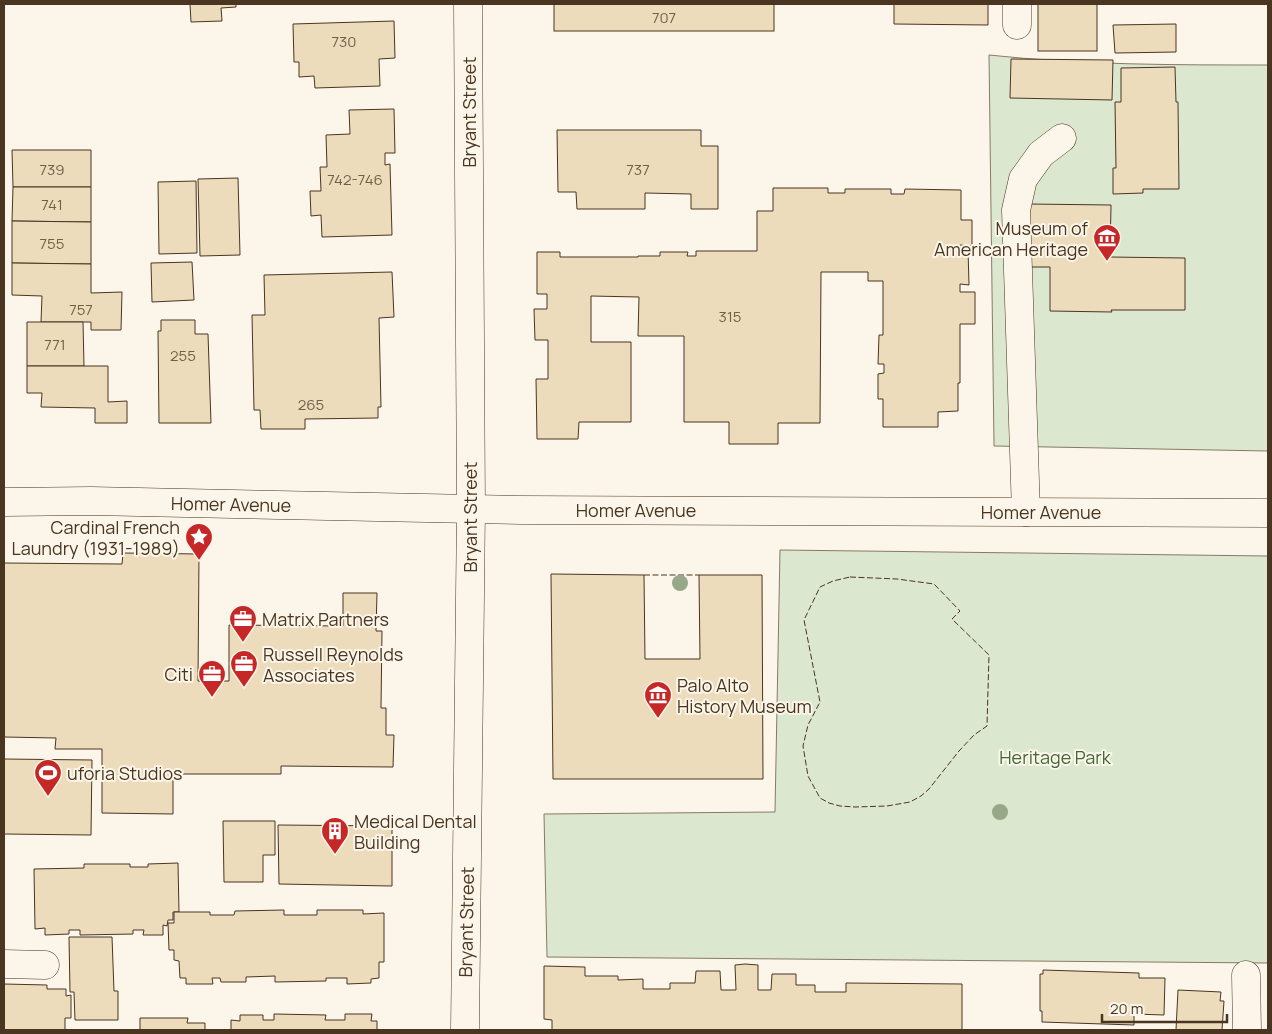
<svg xmlns="http://www.w3.org/2000/svg" width="1272" height="1034" viewBox="0 0 1272 1034" font-family="Manrope,sans-serif">
	<style>
		.green { fill: #dce7d0; stroke: #887966 }
		.building { fill: #ecdcbc; stroke: #4a3520 }
		.lines { fill: none; stroke-linecap: round; stroke-linejoin: round }
		.minor-casing { stroke: #4a3520; stroke-width: 29 }
		.minor { stroke: #fbf6e9; stroke-width: 28 }
		.fence { stroke: #4a3520; stroke-width: 1; stroke-dasharray: 6 2.5; stroke-linecap: butt }
		.tree { fill: #96a887 }
		.labels { text-anchor: middle; dominant-baseline: central; stroke-width: 4; stroke-linejoin: round; paint-order: stroke }
		.number-label { font-size: 15px; fill: #725f47 }
		.street-label { font-size: 18px; fill: #4a3520; stroke: #fbf6e9 }
		.poi-label { font-size: 18px; fill: #4a3520; stroke: #fbf6e9; text-anchor: start }
		.park-label { font-size: 18px; fill: #436837; stroke: #fbf6e9 }
	</style>
	<rect width="100%" height="100%" fill="#fbf6e9"/>
	<g class="green">
		<path d="M989 55C1081 65 1175 65 1268 65V451L994 446Z"/>
		<path d="M780 550 1268 556V963L547 957 544 814 775 812Z"/>
	</g>
	<g class="building">
		<path d="M190 4H236V7L221 8 222 21 191 22Z"/>
		<rect x="554" y="4" width="220" height="27"/>
		<path d="M894 4H988V25L894 24Z"/>
		<rect x="1038" y="4" width="59" height="47"/>
		<path d="M394 21 395 58 379 59 380 86 315 88 314 76 299 77V62H294L293 24Z"/>
		<path d="M1176 24V52L1115 53 1113 25Z"/>
		<path d="M1011 59 1113 60 1112 100 1010 98Z"/>
		<path d="M1175 67 1176 102H1178L1179 189H1143V193L1113 194V168H1116L1115 102H1121V68Z"/>
		<path d="M394 109 395 153H385V165L390 164 392 235 322 237 321 215 311 216 310 191H321L320 167H327L326 135 350 134 349 110Z"/>
		<path d="M557 130H701V146H718V209H691V194L645 193V209H577L576 192H558Z"/>
		<path d="M12 150H91V187H13Z"/>
		<path d="M238 178 240 255 200 256 198 179Z"/>
		<path d="M196 181 197 253 159 254 158 182Z"/>
		<path d="M13 187H91V222L12 221Z"/>
		<path d="M773 188H828V193H845V189H891V194H904L905 189 961 190V220H972V246L960 245V249H968L969 285 960 284V292H975V324H960V383H958V411L938 412V427H883V399H878V374L884 373V364H878L879 335H883V281H868V272H821L820 423H778V444H729V422H684V336H638L639 297 591 296V342H631V422H579L578 439H537L536 379H548V340H535L534 309H547V294H537V252H560V257H638V256H660V252H688L687 256H696V251H757V211H773Z"/>
		<path d="M1028 204 1111 205 1110 257 1185 258V310H1111L1112 312 1050 311V267H1028Z"/>
		<path d="M12 221 91 222V264L12 263Z"/>
		<path d="M192 262 194 300 152 302 151 263Z"/>
		<path d="M12 263 91 264V293L122 292 121 330H91V322H41L42 296 12 295Z"/>
		<path d="M392 272 394 317 379 318 381 407H378V418L305 419V429H261L260 410H254L252 315H265L264 275Z"/>
		<path d="M161 320H195V334H208L211 423H159L158 331H161Z"/>
		<path d="M27 322H83L84 366H27Z"/>
		<path d="M27 366H108V402L127 401V423H95V408L41 407 42 393H27Z"/>
		<path d="M123 553 199 554 198 681H229V625L343 626V593H377L376 631H382L381 708H386V735H394L393 767 281 766V774H173V814L102 813V749H55L56 738 4 737V563L122 564Z"/>
		<path d="M551 574 644 575 645 659H700L699 575H762L763 779H553Z"/>
		<path d="M4 759 92 760 91 835 4 834Z"/>
		<path d="M223 821H275V855H263V882H224Z"/>
		<path d="M278 825 392 826V886L279 884Z"/>
		<path d="M178 863 179 912H173V920H168L167 926 163 925V935H143L144 930H133V934L80 935V930H69V934L45 935V928L35 929 34 869 84 868V864H130V867H148V864Z"/>
		<path d="M284 910V915H317V910H363V914L384 913V962H379V978L371 979V983L347 984V978H326V981L275 982V976L246 977V982H221L220 978H212L213 984H186V978H180L179 961 174 960V950H169L168 923H174V912H210V915H234L235 911Z"/>
		<path d="M69 937H112L114 991H118V1020H75L74 992H70Z"/>
		<path d="M745 964 758 965V990H771L772 974H796V985H815V992H846V983L962 984V1030H552V1020L544 1019V966L585 967V976H618V980L643 979V989H670V983H695L696 971H720L721 990H736L735 965Z"/>
		<path d="M1043 970 1139 973V978H1165L1164 1015 1134 1014V1025L1042 1022V1011H1040V974H1043Z"/>
		<path d="M4 984 47 985V989H66V996L71 995V1018H65V1030H4Z"/>
		<path d="M1178 990 1221 992 1220 1001H1224L1222 1030H1176Z"/>
		<path d="M274 1014 326 1015 325 1020H345V1014H372L371 1021H377V1030H231V1020L240 1021V1015H263V1020H274Z"/>
		<path d="M140 1018H188L187 1023H205V1030H211H140Z"/>
	</g>
	<g class="lines">
		<defs>
			<g id="minor">
				<path d="M1017 4V25"/>
				<path d="M4 502 91 501 521 510 1268 513"/>
				<path d="M1026 512 1016 210 1023 179 1041 154 1062 138"/>
				<path d="M4 964 45 965"/>
				<path d="M1246 975 1247 1030"/>
				<path d="M465 1030 471 509 468 4"/>
			</g>
		</defs>
		<use href="#minor" class="minor-casing"/>
		<use href="#minor" class="minor"/>
		<g class="fence">
			<path d="M644 575H699"/>
			<path d="M850 577 897 579 934 584 960 611 952 619 989 655 987 726 974 735 959 751 929 789 921 796 910 802 887 806 855 807 840 806 829 803 820 798 808 776 803 746 808 725 820 702 804 620 820 587 833 581Z"/>
		</g>
	</g>
	<g class="tree">
		<circle cx="680" cy="583" r="8"/>
		<circle cx="1000" cy="812" r="8"/>
	</g>
	<defs>
		<symbol id="museum-pin" viewBox="-11 -11 22 30"><path d="M0 17L-7.5 6A9.5 9.5 0 1 1 7.5 6Z" fill="#c62828" stroke="#fbf6e9"/><path d="M0-6L6-3V-2H-6V-3ZM-5-1h2V3h-2ZM-1-1h2V3h-2ZM3-1h2V3H3ZM-6 4H6V6H-6Z" fill="#fff"/></symbol>
		<symbol id="sight-pin" viewBox="-11 -11 22 30"><path d="M0 17L-7.5 6A9.5 9.5 0 1 1 7.5 6Z" fill="#c62828" stroke="#fbf6e9"/><path d="M0-6L1.8-2.2L6-1.7L2.9 1.2L3.7 5.4L0 3.3L-3.7 5.4L-2.9 1.2L-6-1.7L-1.8-2.2Z" fill="#fff"/></symbol>
		<symbol id="office-pin" viewBox="-11 -11 22 30"><path d="M0 17L-7.5 6A9.5 9.5 0 1 1 7.5 6Z" fill="#c62828" stroke="#fbf6e9"/><path d="M-6-3h4V-5.5h4V-3h4V5H-6ZM-1-4.5V-3h2v-1.5ZM-6 0V1H6V0Z" fill="#fff"/></symbol>
		<symbol id="stadium-pin" viewBox="-11 -11 22 30"><path d="M0 17L-7.5 6A9.5 9.5 0 1 1 7.5 6Z" fill="#c62828" stroke="#fbf6e9"/><path d="M0-5a6.5 5 0 1 0 0 10a6.5 5 0 1 0 0-10ZM-3.5-1.8h7v3.6h-7Z" fill="#fff"/></symbol>
		<symbol id="building-pin" viewBox="-11 -11 22 30"><path d="M0 17L-7.5 6A9.5 9.5 0 1 1 7.5 6Z" fill="#c62828" stroke="#fbf6e9"/><path d="M-4-6H4V6H1V3H-1V6H-4ZM-2.5-4.3h1.7v1.8h-1.7ZM.8-4.3h1.7v1.8H.8ZM-2.5-1h1.7V.8h-1.7ZM.8-1h1.7V.8H.8Z" fill="#fff"/></symbol>
	</defs>
	<g fill-rule="evenodd">
		<use href="#museum-pin" x="1091" y="222" width="32" height="43"/>
		<use href="#sight-pin" x="183" y="521" width="32" height="43"/>
		<use href="#office-pin" x="227" y="603" width="32" height="43"/>
		<use href="#office-pin" x="228" y="648" width="32" height="43"/>
		<use href="#office-pin" x="196" y="658" width="32" height="43"/>
		<use href="#museum-pin" x="642" y="679" width="32" height="43"/>
		<use href="#stadium-pin" x="32" y="757" width="32" height="43"/>
		<use href="#building-pin" x="319" y="815" width="32" height="43"/>
	</g>
	<g class="labels">
		<g class="number-label">
			<text x="664" y="17">707</text>
			<text x="344" y="41">730</text>
			<text x="52" y="169">739</text>
			<text x="638" y="169">737</text>
			<text x="355" y="179">742-746</text>
			<text x="52" y="204">741</text>
			<text x="52" y="243">755</text>
			<text x="81" y="309">757</text>
			<text x="730" y="316">315</text>
			<text x="55" y="344">771</text>
			<text x="183" y="355">255</text>
			<text x="311" y="404">265</text>
		</g>
		<g class="street-label">
			<text transform="translate(469 112) rotate(-90)">Bryant Street</text>
			<text transform="translate(231 504) rotate(1)">Homer Avenue</text>
			<text x="636" y="510">Homer Avenue</text>
			<text x="1041" y="512">Homer Avenue</text>
			<text transform="translate(470 517) rotate(-90)">Bryant Street</text>
			<text transform="translate(466 922) rotate(-89)">Bryant Street</text>
		</g>
		<g class="poi-label">
			<text x="1088" y="228" text-anchor="end">Museum of<tspan x="1088" dy="21">American Heritage</tspan></text>
			<text x="180" y="527" text-anchor="end">Cardinal French<tspan x="180" dy="21">Laundry (1931-1989)</tspan></text>
			<text x="262" y="619">Matrix Partners</text>
			<text x="263" y="654">Russell Reynolds<tspan x="263" dy="21">Associates</tspan></text>
			<text x="193" y="674" text-anchor="end">Citi</text>
			<text x="677" y="685">Palo Alto<tspan x="677" dy="21">History Museum</tspan></text>
			<text x="67" y="773">uforia Studios</text>
			<text x="354" y="821">Medical Dental<tspan x="354" dy="21">Building</tspan></text>
		</g>
		<g class="park-label">
			<text x="1055" y="757">Heritage Park</text>
		</g>
	</g>
	<rect width="1272" height="1034" fill="none" stroke="#4a3520" stroke-width="10"/>
	<path d="M1102 1014v8h125v-8" fill="none" stroke="#4a3520" stroke-width="2.5"/>
	<text x="1110" y="1014" font-size="15" fill="#4a3520" stroke="#fbf6e9" stroke-width="4" paint-order="stroke">20 m</text>
</svg>
